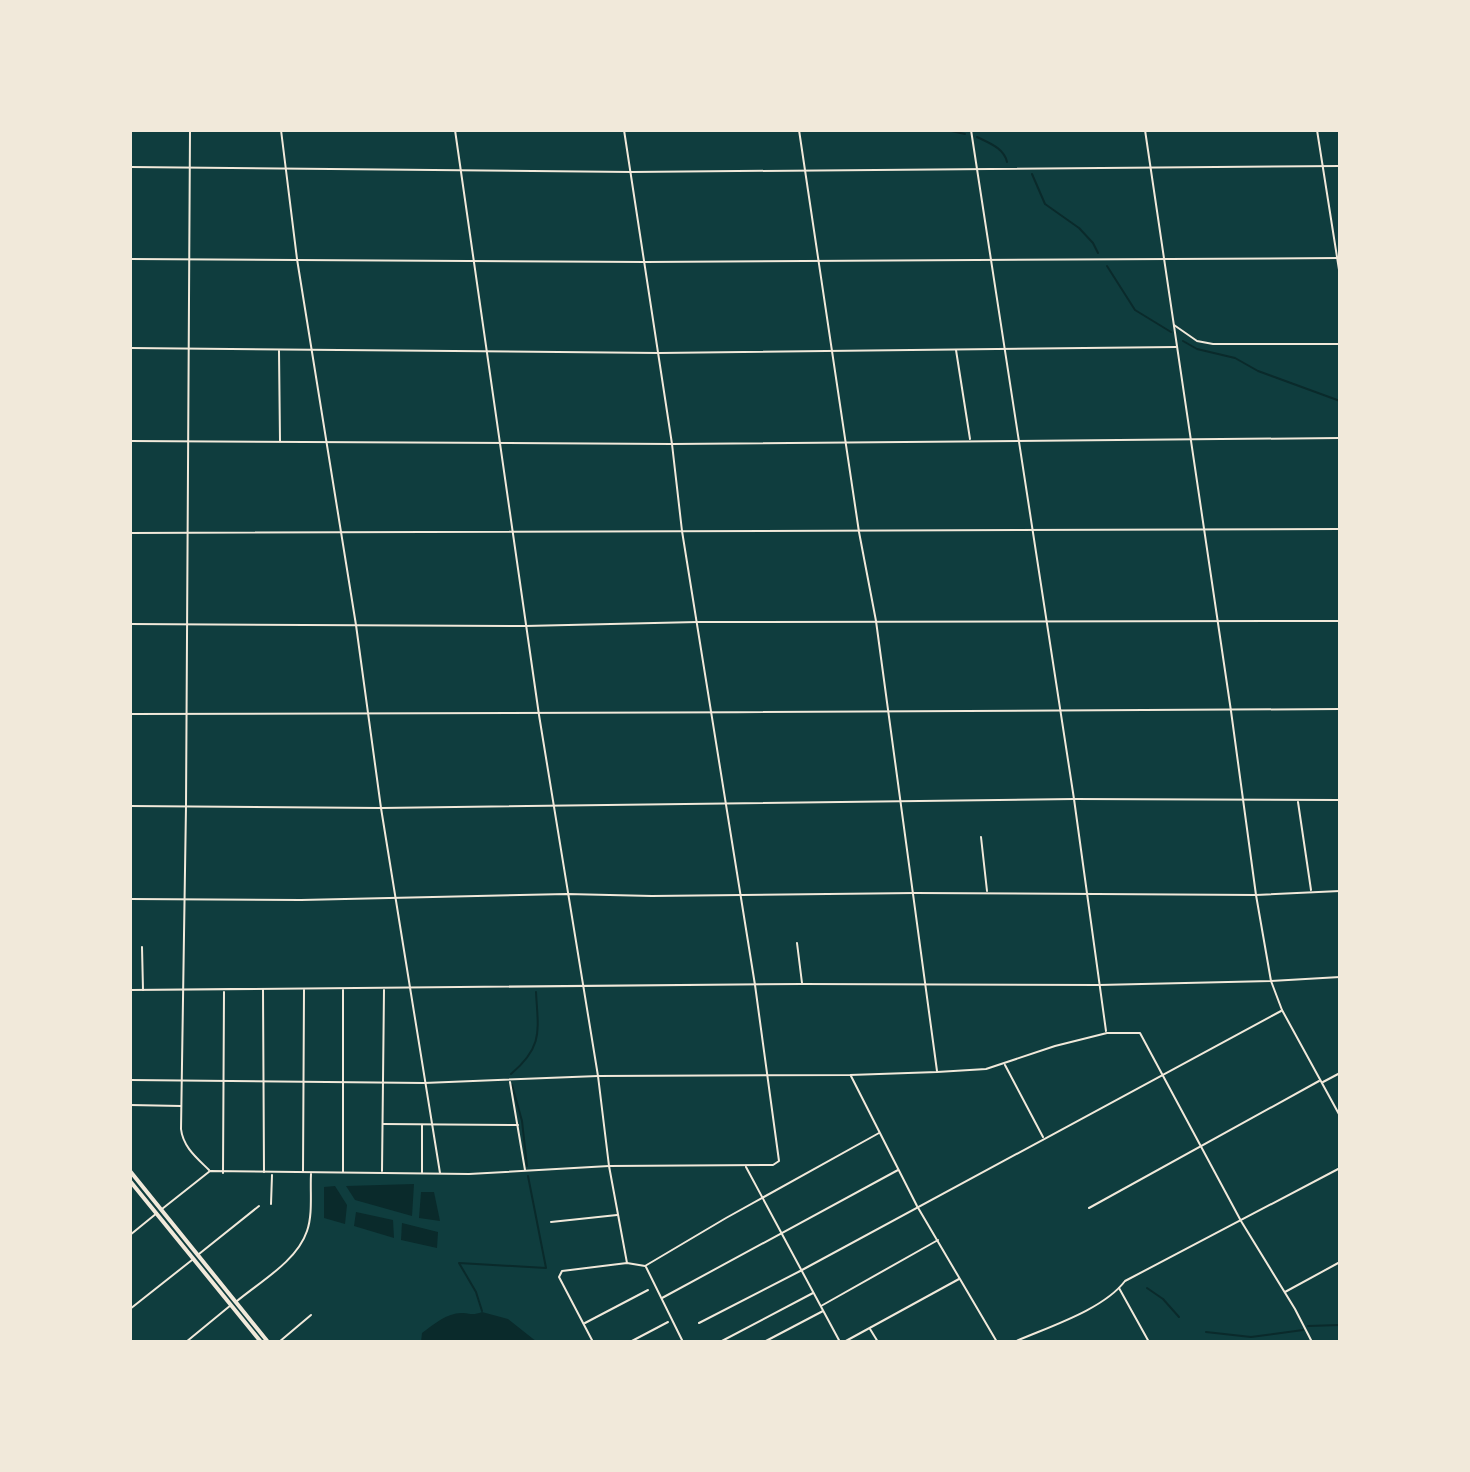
<svg xmlns="http://www.w3.org/2000/svg" width="1470" height="1472" viewBox="0 0 1470 1472" font-family="Cabin,sans-serif">
	<style>
		.water { fill: #0a2a2b }
		.lines { fill: none; stroke-linecap: round; stroke-linejoin: round }
		.stream { stroke: #0a2a2b; stroke-width: 2 }
		.minor { stroke: #f1e9da; stroke-width: 2 }
		.primary { stroke: #f1e9da; stroke-width: 4 }
	</style>
	<rect width="100%" height="100%" fill="#0f3d3e"/>
	<g class="water">
		<path d="M414 1184 412 1216 355 1200 346 1186Z"/>
		<path d="M335 1186 347 1205 345 1224 324 1218V1187Z"/>
		<path d="M421 1192H434L440 1221 419 1218Z"/>
		<path d="M356 1212 393 1220 394 1238 354 1226Z"/>
		<path d="M402 1223 438 1232 437 1248 401 1240Z"/>
		<path d="M482 1312 508 1319 537 1342H421L422 1333C434 1324 448 1312 463 1313 472 1314 474 1315 482 1312Z"/>
	</g>
	<g class="lines">
		<g class="stream">
			<path d="M947 130 965 134"/>
			<path d="M977 137C989 143 1004 148 1007 162"/>
			<path d="M1032 174 1045 204 1079 228 1093 243 1098 253"/>
			<path d="M1107 266 1135 310 1171 332"/>
			<path d="M1183 341 1197 349 1235 358 1258 371 1340 401"/>
			<path d="M511 1074C544 1046 538 1030 536 992"/>
			<path d="M512 1085 522 1121 527 1166"/>
			<path d="M1147 1288 1163 1299 1179 1317"/>
			<path d="M482 1311 476 1292 459 1263 546 1268 528 1176"/>
			<path d="M1308 1326 1340 1325"/>
			<path d="M1206 1332 1251 1337 1303 1330"/>
		</g>
		<g class="minor">
			<path d="M190 130 186 806 181 1129C183 1147 197 1158 209 1170"/>
			<path d="M281 130 297 259 356 625 381 808 440 1173"/>
			<path d="M455 130 539 715 598 1076 609 1166 627 1263"/>
			<path d="M799 130 859 532 876 621 937 1071"/>
			<path d="M971 130 1074 799 1106 1031"/>
			<path d="M1145 130 1231 711 1256 895 1271 981 1282 1010 1340 1116"/>
			<path d="M1317 130 1340 276"/>
			<path d="M130 167 631 172 1340 166"/>
			<path d="M130 259 645 262 1340 258"/>
			<path d="M1174 325 1197 341 1213 344H1340"/>
			<path d="M130 348 659 353 1176 347"/>
			<path d="M956 350 970 439"/>
			<path d="M279 351 280 441"/>
			<path d="M130 441 672 444 1340 438"/>
			<path d="M130 533 1340 529"/>
			<path d="M130 624 525 626 697 622 1340 621"/>
			<path d="M130 714C533 713 937 712 1340 709"/>
			<path d="M1298 802 1311 890"/>
			<path d="M130 806 381 808 1074 799 1340 800"/>
			<path d="M981 837 987 891"/>
			<path d="M130 899 301 900 567 894 652 896 915 893 1256 895 1340 891"/>
			<path d="M797 943 802 983"/>
			<path d="M142 947 143 990"/>
			<path d="M130 990 802 984 1099 985 1271 981 1340 977"/>
			<path d="M263 990 264 1172"/>
			<path d="M1005 1065 1043 1137"/>
			<path d="M851 1076 917 1206 997 1342"/>
			<path d="M130 1080 424 1083 598 1076 850 1075 937 1072 986 1069 1055 1046 1107 1033H1140L1241 1221 1295 1309 1312 1342"/>
			<path d="M510 1082 525 1170"/>
			<path d="M1323 1082 1340 1073"/>
			<path d="M130 1105 181 1106"/>
			<path d="M383 1124 518 1125"/>
			<path d="M422 1125V1173"/>
			<path d="M746 1167 840 1342"/>
			<path d="M382 1171 384 990"/>
			<path d="M303 1172 304 990"/>
			<path d="M343 1172V990"/>
			<path d="M223 1173 224 992"/>
			<path d="M271 1204 272 1175"/>
			<path d="M1089 1208 1319 1081"/>
			<path d="M162 1209 210 1171 469 1174 609 1166 773 1165 779 1161 755 985 682 531 672 444 624 130"/>
			<path d="M551 1222 617 1215"/>
			<path d="M130 1235 157 1213"/>
			<path d="M199 1254 259 1206"/>
			<path d="M646 1267 683 1342"/>
			<path d="M1119 1288 1149 1342"/>
			<path d="M1285 1292 1340 1262"/>
			<path d="M662 1298 898 1170"/>
			<path d="M237 1301C261 1281 297 1261 307 1231 313 1214 310 1192 311 1174"/>
			<path d="M821 1306 938 1240"/>
			<path d="M130 1309 192 1260"/>
			<path d="M585 1323 648 1290"/>
			<path d="M699 1323 802 1270 1281 1011"/>
			<path d="M870 1329 878 1342"/>
			<path d="M186 1342 231 1305"/>
			<path d="M279 1342 311 1315"/>
			<path d="M593 1342 559 1277 562 1271 627 1263 645 1266 726 1218 879 1133"/>
			<path d="M630 1342 668 1322"/>
			<path d="M720 1342 813 1293"/>
			<path d="M764 1342 823 1311"/>
			<path d="M844 1342 959 1279"/>
			<path d="M1014 1342C1048 1327 1103 1310 1125 1281L1340 1168"/>
		</g>
		<g class="primary">
			<path d="M130 1171 268 1342"/>
			<path d="M130 1181 261 1342"/>
		</g>
	</g>
	<rect width="1470" height="1472" fill="none" stroke="#f1e9da" stroke-width="264"/>
</svg>
